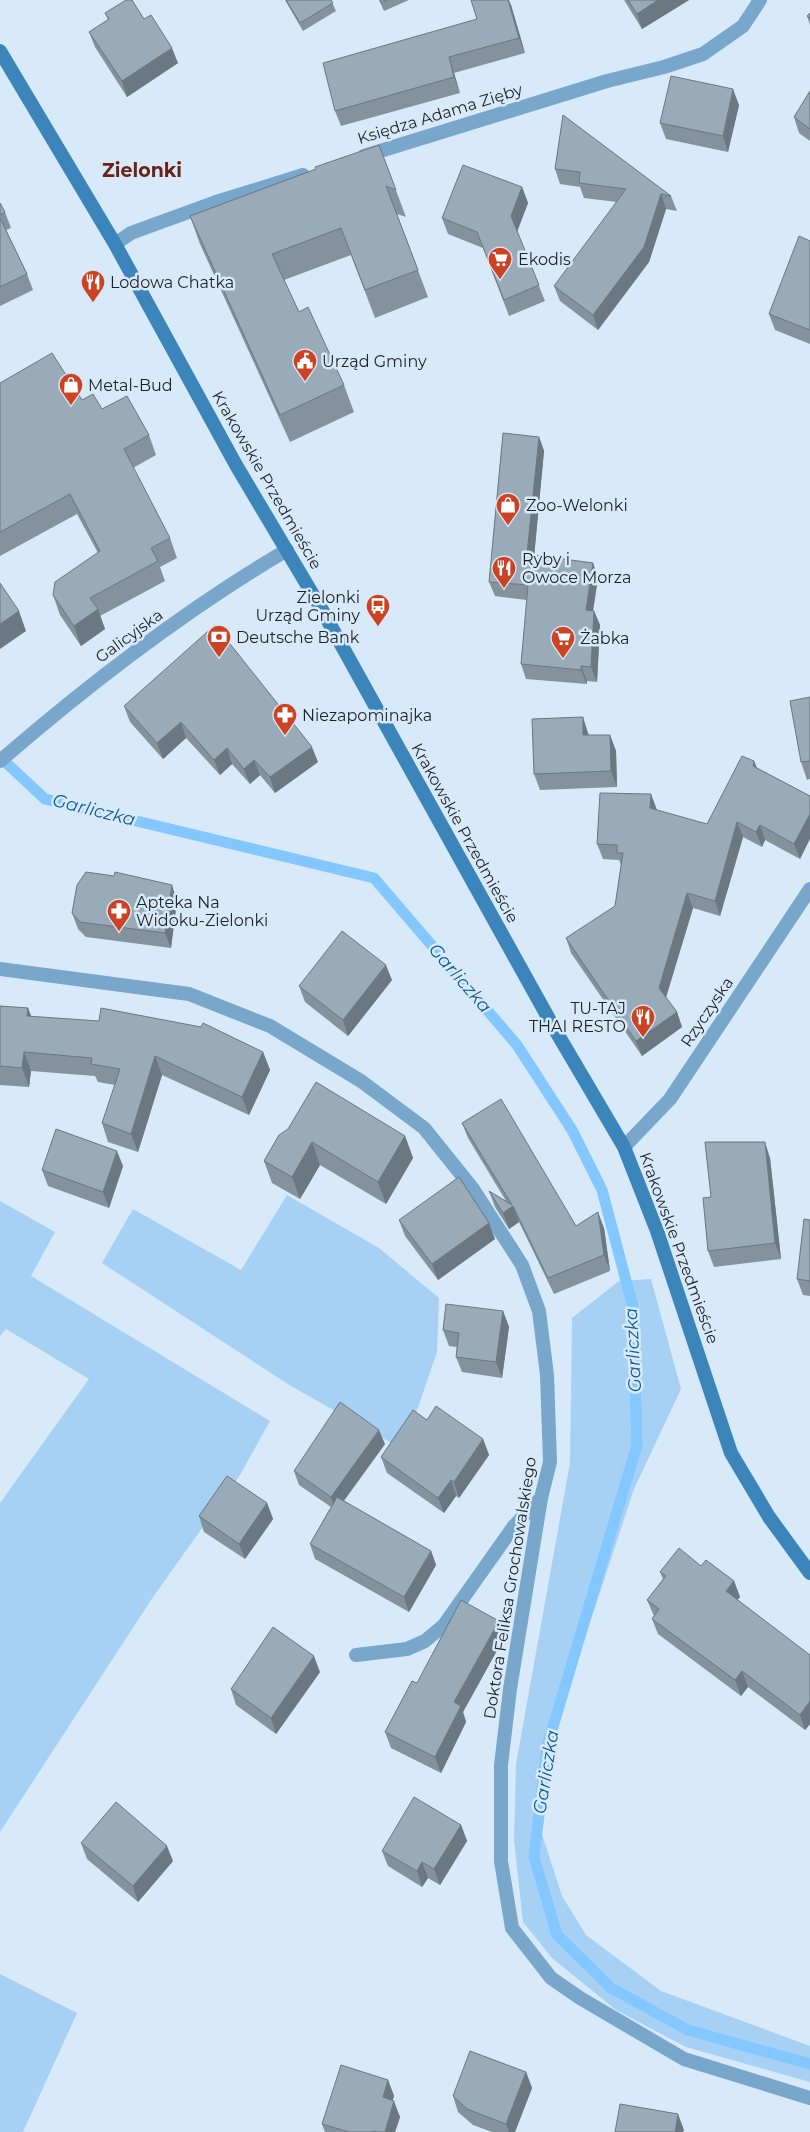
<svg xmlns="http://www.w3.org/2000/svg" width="810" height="2132" viewBox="0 0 810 2132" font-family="Montserrat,sans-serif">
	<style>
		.green { fill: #a6d0f4 }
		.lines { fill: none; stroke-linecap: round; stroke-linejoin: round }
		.stream { stroke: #84c7fe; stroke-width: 11 }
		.service { stroke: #79a6cb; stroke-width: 14 }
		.minor { stroke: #79a6cb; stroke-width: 14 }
		.tertiary { stroke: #79a6cb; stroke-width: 14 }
		.secondary { stroke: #3b85bb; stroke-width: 14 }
		.wall { fill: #84929e }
		.shaded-wall { fill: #6b7781 }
		.building { fill: #99aab8; stroke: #6b7781 }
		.labels { text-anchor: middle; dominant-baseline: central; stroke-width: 5; stroke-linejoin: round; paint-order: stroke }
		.street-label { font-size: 16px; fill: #1c2328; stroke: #d8eaf9 }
		.poi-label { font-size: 16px; fill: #1c2328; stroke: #d8eaf9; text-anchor: start }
		.water-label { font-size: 18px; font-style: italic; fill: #0f5d8f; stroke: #d8eaf9 }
		.quarter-label { font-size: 19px; font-weight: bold; fill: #672415; stroke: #d8eaf9 }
	</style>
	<rect width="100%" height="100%" fill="#d8eaf9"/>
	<g class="green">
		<path d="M287 1195 379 1248 439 1298 437 1352 415 1416 395 1445 291 1386 102 1263 133 1209 241 1270Z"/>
		<path d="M0 1201 55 1232 31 1276 270 1421 240 1475 153 1597 0 1832V1503L89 1379 6 1329 0 1336Z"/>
		<path d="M651 1279 681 1389 634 1489 555 1729 542 1834 562 1896 586 1935 661 1991 810 2046V2082L686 2047 616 2010 552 1958 523 1922 514 1840 516 1764 570 1463 572 1318 619 1281Z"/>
		<path d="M0 1974 77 2013 23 2132H0Z"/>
	</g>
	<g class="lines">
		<path class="stream" d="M0 757 45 799 374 878 517 1045 572 1130 602 1190 633 1307 637 1445 547 1747 534 1857 557 1935 611 1988 688 2030 810 2064"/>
		<path class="service" d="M356 1655 407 1649 425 1641 444 1625 514 1526 541 1498"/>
		<g class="minor">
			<path d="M364 156 607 81 664 67 703 54 743 26 760 0"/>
			<path d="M115 244 131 233 216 202 303 175"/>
			<path d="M0 969 189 994 270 1026 361 1081 424 1128 473 1189 522 1265 539 1311 547 1375 550 1462 541 1498 510 1689 501 1765V1861L512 1928 551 1978 580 1998 684 2059 810 2098"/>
			<path d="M624 1147 670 1099 810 889"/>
		</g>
		<path class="tertiary" d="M0 761C89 684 185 610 287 550"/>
		<path class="secondary" d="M0 51 115 244 236 465 322 610 554 1028 624 1147 657 1231 731 1453 769 1517 810 1573"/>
	</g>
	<g class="wall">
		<path d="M285 0H331L336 11 303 31Z"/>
		<path d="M379 0H409L384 11Z"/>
		<path d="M624 0H689L642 29Z"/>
		<path d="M511 5 525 53 454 73 460 93 341 126 335 111 477 19Z"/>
		<path d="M105 13 144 19 178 63 127 97 95 47 89 32 108 20Z"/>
		<path d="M810 13V25L807 16Z"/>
		<path d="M810 91V141L799 133 794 117Z"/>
		<path d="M739 105 728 152 666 139 660 123Z"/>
		<path d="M563 115 671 196 677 211 666 209 649 262 598 330 560 301 554 286 617 202 584 198 580 187 560 184 555 169Z"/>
		<path d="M379 145 406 217 397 214 428 297 375 318 351 255 284 280 299 312 344 385 354 412 290 442 200 244 190 216Z"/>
		<path d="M522 187 528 203 517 231 545 301 509 316 483 248 448 234 442 218Z"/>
		<path d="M0 203 5 212 11 228 6 230 27 274 33 290 0 306Z"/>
		<path d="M810 241V344L775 330 769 314Z"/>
		<path d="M0 383 82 400 102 409 149 435 156 455 133 468 170 538 177 558 160 567 165 581 100 616 105 629 81 646 60 615 53 595 98 553 77 514 0 556Z"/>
		<path d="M539 437 544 451 534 555 593 563 598 578 593 610 594 611 600 625 597 682 587 681V684L526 679 521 664 527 600 495 596 489 582Z"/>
		<path d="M810 697V779L807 780 801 762Z"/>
		<path d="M124 706 318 762 275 793 260 775 250 784 232 764 220 775 186 738 163 759 130 722Z"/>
		<path d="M588 733 589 735H610L616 751 617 787 540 790 534 774Z"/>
		<path d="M754 761 757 768 810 796 800 859 765 840 762 847 743 837 720 916 693 908 666 998 677 1012 682 1027 642 1056 571 953 566 938 615 906 621 865 619 860 603 859 597 844 707 824Z"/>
		<path d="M177 901 171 948 86 937 78 929 72 913Z"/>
		<path d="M392 980 348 1036 305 1002 299 986Z"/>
		<path d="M0 1006 28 1008 31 1016 263 1052 270 1070 249 1115 162 1075 138 1152 108 1142 102 1123 115 1085 98 1082 95 1076 31 1071 29 1087 0 1085Z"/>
		<path d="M462 1123 576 1226 604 1228 610 1271 554 1294 519 1222 509 1229 495 1207 489 1191 506 1201 468 1138Z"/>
		<path d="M279 1135 405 1136 413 1158 386 1204 320 1165 300 1199 272 1183 264 1161Z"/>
		<path d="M770 1158 781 1259 714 1267 708 1251 711 1197Z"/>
		<path d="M123 1166 109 1208 48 1186 42 1170Z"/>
		<path d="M399 1220 489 1223 495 1239 438 1280 405 1236Z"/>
		<path d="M810 1220V1296L803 1295 797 1279Z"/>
		<path d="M503 1311 509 1327 502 1378 462 1372 456 1357 457 1347 449 1346 443 1330Z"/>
		<path d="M427 1420 483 1439 489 1455 459 1498 456 1496 444 1513 387 1473 381 1457Z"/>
		<path d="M385 1444 344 1501 431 1551 436 1565 409 1612 315 1559 310 1544 331 1507 299 1485 294 1471Z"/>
		<path d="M267 1503 273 1519 245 1559 204 1532 199 1516Z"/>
		<path d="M701 1566 734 1581 740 1597 737 1600 810 1655V1724L805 1730 748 1687 741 1696 658 1634 652 1619 654 1616 647 1600 663 1579 660 1572Z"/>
		<path d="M499 1621 505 1636 463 1712 466 1722 441 1773 391 1748 385 1732 417 1683Z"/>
		<path d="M320 1672 276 1734 236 1705 231 1689Z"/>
		<path d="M461 1825 467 1841 440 1885 428 1878 422 1887 388 1866 382 1851Z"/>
		<path d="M81 1843 173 1861 138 1902 87 1859Z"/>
		<path d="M526 2072 532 2088 515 2132H492L473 2125 458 2112 453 2096Z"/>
		<path d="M388 2080 394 2096 392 2101 400 2117 395 2132H325L322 2124Z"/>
	</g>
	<g class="shaded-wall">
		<path d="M508 0H509L511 5 525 53 519 38Z"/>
		<path d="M658 0H689L642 29 637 14Z"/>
		<path d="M172 48 178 63 127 97 122 81Z"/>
		<path d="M449 57 454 73 460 93 454 77Z"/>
		<path d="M733 89 739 105 728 152 723 136Z"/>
		<path d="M522 187 528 203 517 232 511 216Z"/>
		<path d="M661 194 666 209 649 262 598 330 593 315Z"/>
		<path d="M539 437 544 451 533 569 527 554Z"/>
		<path d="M593 563 598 578 591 624 586 610Z"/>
		<path d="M98 609 105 629 81 646 74 626Z"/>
		<path d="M19 611 26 631 0 649V624Z"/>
		<path d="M594 611 600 625 597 682 591 667Z"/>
		<path d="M581 666 587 681V684L581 670Z"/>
		<path d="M583 717 588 733 589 751 583 735Z"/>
		<path d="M181 722 186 738 163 759 157 743Z"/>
		<path d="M610 735 616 751 617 787 611 771Z"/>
		<path d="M312 747 318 762 275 793 270 777Z"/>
		<path d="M227 748 232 764 220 775 214 760Z"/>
		<path d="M254 760 260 775 250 784 244 769Z"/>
		<path d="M754 761 760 776 753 766Z"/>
		<path d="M651 794 657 810 656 823 650 808Z"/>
		<path d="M810 814V839L800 859 794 844Z"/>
		<path d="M737 822 743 837 720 916 715 901Z"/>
		<path d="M760 825 765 840 762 847 756 832Z"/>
		<path d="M172 885 177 901 171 948 165 933Z"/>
		<path d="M687 893 693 908 664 1003 659 988Z"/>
		<path d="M386 965 392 980 348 1036 343 1020Z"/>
		<path d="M28 1008 35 1026 27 1016Z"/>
		<path d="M677 1012 682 1027 642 1056 636 1041Z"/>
		<path d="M24 1052 31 1071 29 1087 22 1068Z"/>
		<path d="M263 1052 270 1070 249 1115 242 1097Z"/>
		<path d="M155 1056 162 1075 138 1152 131 1134Z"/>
		<path d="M405 1136 413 1158 386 1204 378 1182Z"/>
		<path d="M312 1142 320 1165 300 1199 292 1177Z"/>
		<path d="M765 1142 770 1158 781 1259 775 1243Z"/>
		<path d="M117 1151 123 1166 109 1208 103 1192Z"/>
		<path d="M513 1206 519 1222 509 1229 503 1213Z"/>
		<path d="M598 1212 604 1228 610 1271 604 1255Z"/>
		<path d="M489 1223 495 1239 438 1280 432 1264Z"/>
		<path d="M503 1311 509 1327 502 1378 496 1362Z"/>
		<path d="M379 1430 385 1444 336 1511 331 1497Z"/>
		<path d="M483 1439 489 1455 459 1498 454 1482Z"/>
		<path d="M451 1480 456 1496 444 1513 438 1498Z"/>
		<path d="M267 1503 273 1519 245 1559 239 1544Z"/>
		<path d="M431 1551 436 1565 409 1612 404 1597Z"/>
		<path d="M734 1581 740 1597 732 1607 726 1591Z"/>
		<path d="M499 1621 505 1636 463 1712 466 1722 441 1773 435 1757 454 1702Z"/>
		<path d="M314 1656 320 1672 276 1734 271 1718Z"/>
		<path d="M742 1671 748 1687 741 1696 735 1680Z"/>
		<path d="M810 1701V1724L805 1730 800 1715Z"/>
		<path d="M461 1825 467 1841 440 1885 434 1869Z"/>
		<path d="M167 1846 173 1861 138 1902 133 1886Z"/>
		<path d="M422 1862 428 1878 422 1887 417 1871Z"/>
		<path d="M526 2072 532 2088 515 2132H509L506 2124Z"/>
		<path d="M388 2080 394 2096 388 2113 383 2097Z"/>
		<path d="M394 2101 400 2117 395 2132H385Z"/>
		<path d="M678 2114 684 2130 683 2132H675Z"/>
	</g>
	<g class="building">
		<path d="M126 0H132L144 19 151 15 172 48 122 81 89 32 109 19 105 13Z"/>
		<path d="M286 0H331L333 3 300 23Z"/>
		<path d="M380 0H387L381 3Z"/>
		<path d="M471 0H508L519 38 449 57 454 77 335 111 323 63 477 19Z"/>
		<path d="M628 0H658L637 14Z"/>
		<path d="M810 13V18L807 16Z"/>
		<path d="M671 76 733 89 723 136 660 123Z"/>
		<path d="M810 91V129L794 117Z"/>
		<path d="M563 115 671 196 661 194 644 247 593 315 554 286 626 189 579 183 580 172 555 169Z"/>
		<path d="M379 145 396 190 386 186 418 270 365 290 341 228 272 254 299 312 308 307 344 385 280 415 190 216 316 169 315 167Z"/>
		<path d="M463 165 522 187 511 216 539 285 504 300 477 232 442 218Z"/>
		<path d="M0 203 5 212 0 215Z"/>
		<path d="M0 218 27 274 0 287Z"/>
		<path d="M799 236 810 241V330L769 314Z"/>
		<path d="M52 353 82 400 93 394 102 409 127 396 149 435 124 449 170 538 151 548 158 561 90 598 98 609 74 626 53 595 55 582 100 551 70 494 0 532V383Z"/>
		<path d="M503 433 539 437 527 554 593 563 586 610 594 611 591 667 581 666V670L521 664 528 585 489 582Z"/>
		<path d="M0 583 19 611 0 624Z"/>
		<path d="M215 625 312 747 270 777 254 760 244 769 227 748 214 760 181 722 157 743 124 706Z"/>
		<path d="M810 697V761L801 762 790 701Z"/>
		<path d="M583 717V735H610L611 771 534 774 532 719Z"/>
		<path d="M742 756 754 761 753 766 810 796V814L794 844 760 825 756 832 737 822 715 901 687 893 659 988 677 1012 636 1041 566 938 615 906 623 853H617V845L597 844 600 793 651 794 650 808 707 824Z"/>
		<path d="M86 872 114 876 115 872 172 885 165 933 80 922 72 913 77 885Z"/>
		<path d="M342 931 386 965 343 1020 299 986Z"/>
		<path d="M0 1006 28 1008 27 1016 99 1021 101 1008 201 1027 203 1023 263 1052 242 1097 155 1056 131 1134 102 1123 120 1069 91 1064 92 1058 24 1052 22 1068 0 1066Z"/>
		<path d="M316 1082 405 1136 378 1182 312 1142 292 1177 264 1161 279 1135 288 1129Z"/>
		<path d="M501 1099 576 1226 598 1212 604 1255 548 1278 513 1206 503 1213 489 1191 512 1205 462 1123Z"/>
		<path d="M56 1129 117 1151 103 1192 42 1170Z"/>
		<path d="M705 1142H765L775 1243 708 1251 703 1198 711 1197Z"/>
		<path d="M459 1177 489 1223 432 1264 399 1220Z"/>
		<path d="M804 1219 810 1220V1281L797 1279Z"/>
		<path d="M446 1304 503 1311 496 1362 456 1357 459 1333 443 1330Z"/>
		<path d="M340 1402 379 1430 331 1497 294 1471Z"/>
		<path d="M436 1406 483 1439 454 1482 451 1480 438 1498 381 1457 413 1410 427 1420Z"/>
		<path d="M227 1476 267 1503 239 1544 199 1516Z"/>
		<path d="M337 1497 431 1551 404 1597 310 1544Z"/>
		<path d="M679 1548 701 1566 706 1560 734 1581 726 1591 810 1655V1701L800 1715 742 1671 735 1680 652 1619 659 1609 647 1600 666 1576 660 1572Z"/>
		<path d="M461 1600 499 1621 454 1702 461 1706 435 1757 385 1732 412 1681 417 1683Z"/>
		<path d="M273 1627 314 1656 271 1718 231 1689Z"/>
		<path d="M414 1797 461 1825 434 1869 422 1862 417 1871 382 1851Z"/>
		<path d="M116 1802 167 1846 133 1886 81 1843Z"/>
		<path d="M470 2051 526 2072 506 2124 467 2109 453 2096Z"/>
		<path d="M341 2065 388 2080 383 2097 394 2101 385 2132H377L373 2131 372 2132H349L322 2124Z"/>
		<path d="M620 2104 678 2114 675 2132H615Z"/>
	</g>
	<defs>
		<symbol id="supermarket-pin" viewBox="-11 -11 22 30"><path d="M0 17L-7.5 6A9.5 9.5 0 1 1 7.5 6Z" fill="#cc4223" stroke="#d8eaf9"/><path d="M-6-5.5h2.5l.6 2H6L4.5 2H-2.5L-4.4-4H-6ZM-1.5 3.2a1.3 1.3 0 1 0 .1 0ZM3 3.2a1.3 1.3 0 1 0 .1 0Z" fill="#fff"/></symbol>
		<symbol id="restaurant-pin" viewBox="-11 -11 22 30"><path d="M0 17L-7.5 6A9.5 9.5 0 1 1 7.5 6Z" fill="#cc4223" stroke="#d8eaf9"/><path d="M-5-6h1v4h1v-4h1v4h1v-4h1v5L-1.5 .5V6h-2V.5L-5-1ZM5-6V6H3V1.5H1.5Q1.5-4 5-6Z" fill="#fff"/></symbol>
		<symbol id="civic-pin" viewBox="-11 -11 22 30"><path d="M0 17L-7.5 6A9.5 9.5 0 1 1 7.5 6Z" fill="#cc4223" stroke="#d8eaf9"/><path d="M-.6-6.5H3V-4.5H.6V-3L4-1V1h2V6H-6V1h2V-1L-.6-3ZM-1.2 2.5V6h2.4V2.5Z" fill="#fff"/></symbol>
		<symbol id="shop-pin" viewBox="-11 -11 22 30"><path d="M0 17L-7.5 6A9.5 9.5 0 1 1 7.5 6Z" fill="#cc4223" stroke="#d8eaf9"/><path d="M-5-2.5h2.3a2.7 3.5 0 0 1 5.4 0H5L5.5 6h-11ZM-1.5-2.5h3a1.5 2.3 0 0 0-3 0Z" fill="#fff"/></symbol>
		<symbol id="bus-pin" viewBox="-11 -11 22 30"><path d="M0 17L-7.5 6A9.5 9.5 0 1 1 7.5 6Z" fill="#cc4223" stroke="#d8eaf9"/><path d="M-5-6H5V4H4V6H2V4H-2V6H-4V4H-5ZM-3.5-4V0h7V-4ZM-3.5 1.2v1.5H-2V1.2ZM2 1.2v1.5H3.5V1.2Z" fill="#fff"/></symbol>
		<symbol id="bank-pin" viewBox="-11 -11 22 30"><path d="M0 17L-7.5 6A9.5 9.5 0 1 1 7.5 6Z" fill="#cc4223" stroke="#d8eaf9"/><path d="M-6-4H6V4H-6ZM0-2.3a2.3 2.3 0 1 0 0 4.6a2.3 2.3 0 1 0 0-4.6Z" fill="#fff"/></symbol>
		<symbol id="pharmacy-pin" viewBox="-11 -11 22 30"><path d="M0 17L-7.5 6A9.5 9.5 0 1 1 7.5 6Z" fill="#cc4223" stroke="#d8eaf9"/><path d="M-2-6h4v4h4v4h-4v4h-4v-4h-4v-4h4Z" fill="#fff"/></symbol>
	</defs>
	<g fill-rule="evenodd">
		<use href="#supermarket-pin" x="486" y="245" width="28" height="38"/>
		<use href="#restaurant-pin" x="79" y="268" width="28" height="38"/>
		<use href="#civic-pin" x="291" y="347" width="28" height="38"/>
		<use href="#shop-pin" x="57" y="371" width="28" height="38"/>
		<use href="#shop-pin" x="494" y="491" width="28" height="38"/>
		<use href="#restaurant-pin" x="490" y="554" width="28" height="38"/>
		<use href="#bus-pin" x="364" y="592" width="28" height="38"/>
		<use href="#bank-pin" x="205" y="623" width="28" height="38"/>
		<use href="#supermarket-pin" x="549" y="624" width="28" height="38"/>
		<use href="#pharmacy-pin" x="271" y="701" width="28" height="38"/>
		<use href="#pharmacy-pin" x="105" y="897" width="28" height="38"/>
		<use href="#restaurant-pin" x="629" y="1003" width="28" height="38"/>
	</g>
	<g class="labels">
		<g class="street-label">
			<text transform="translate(440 114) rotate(-17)">Księdza Adama Zięby</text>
			<text transform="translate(267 480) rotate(60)">Krakowskie Przedmieście</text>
			<text transform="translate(129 636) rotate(-36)">Galicyjska</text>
			<text transform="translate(465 833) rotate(61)">Krakowskie Przedmieście</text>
			<text transform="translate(707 1012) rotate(-56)">Rzyczyska</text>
			<text transform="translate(679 1248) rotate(70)">Krakowskie Przedmieście</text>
			<text transform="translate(510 1588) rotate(-81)">Doktora Feliksa Grochowalskiego</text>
		</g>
		<g class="poi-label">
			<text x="518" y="259">Ekodis</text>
			<text x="110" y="282">Lodowa Chatka</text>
			<text x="322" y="361">Urząd Gminy</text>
			<text x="88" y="385">Metal-Bud</text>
			<text x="526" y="505">Zoo-Welonki</text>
			<text x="522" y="559">Ryby i<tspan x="522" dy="18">Owoce Morza</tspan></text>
			<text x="360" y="597" text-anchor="end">Zielonki<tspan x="360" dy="18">Urząd Gminy</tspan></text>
			<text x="236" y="637">Deutsche Bank</text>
			<text x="580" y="638">Żabka</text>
			<text x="302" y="715">Niezapominajka</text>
			<text x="136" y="902">Apteka Na<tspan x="136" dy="18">Widoku-Zielonki</tspan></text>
			<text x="626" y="1008" text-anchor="end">TU-TAJ<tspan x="626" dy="18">THAI RESTO</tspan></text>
		</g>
		<g class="water-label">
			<text transform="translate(94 810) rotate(14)">Garliczka</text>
			<text transform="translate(460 978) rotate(49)">Garliczka</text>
			<text transform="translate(633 1350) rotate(-93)">Garliczka</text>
			<text transform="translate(546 1772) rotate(-81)">Garliczka</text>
		</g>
		<g class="quarter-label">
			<text x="142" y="170">Zielonki</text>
		</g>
	</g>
</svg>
